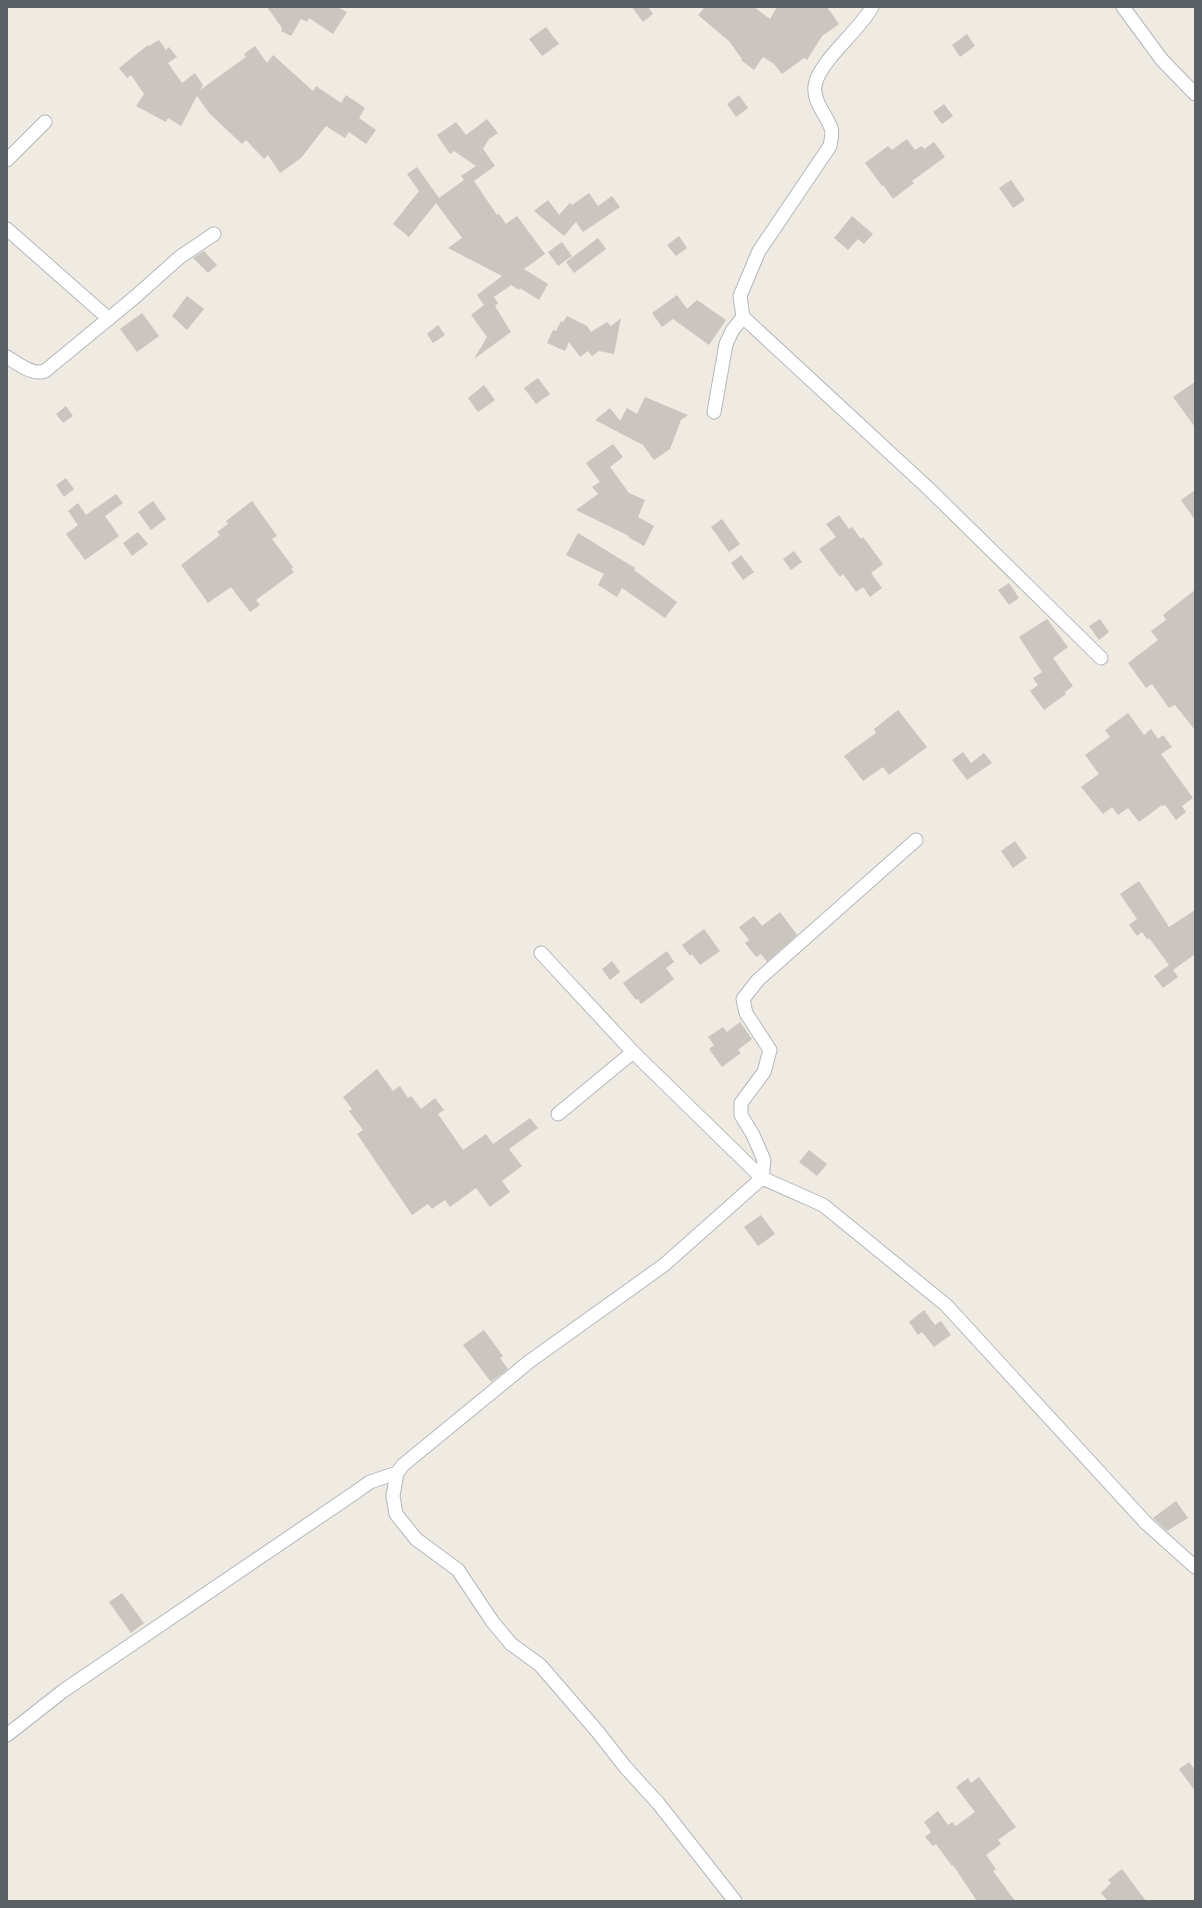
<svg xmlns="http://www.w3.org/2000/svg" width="1202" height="1908" viewBox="0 0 1202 1908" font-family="Barlow,sans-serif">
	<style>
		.building { fill: #cac5bf }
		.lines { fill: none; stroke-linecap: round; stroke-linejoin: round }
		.street-casing { stroke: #b3b7bb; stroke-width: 15 }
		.street { stroke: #fff; stroke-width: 13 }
	</style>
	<rect width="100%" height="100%" fill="#efeae2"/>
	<g class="building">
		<path d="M267 7H337L347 12 333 34 309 18 307 22 301 19 291 36 281 31 282 28Z"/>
		<path d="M632 7H648L653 14 643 22Z"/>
		<path d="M705 7H754L770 19 777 7H827L839 24 822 36 807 60 804 58 782 74 774 64 763 57 754 70 741 60 742 59 729 41 698 15Z"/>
		<path d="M546 27 559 44 542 56 529 39Z"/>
		<path d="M967 34 975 46 960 57 952 45Z"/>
		<path d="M159 40 166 50 169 47 177 57 168 63 182 83 195 73 203 85 200 90 246 57 244 54 255 46 267 63 273 55 313 91 316 86 341 103 346 95 365 108 359 118 376 130 366 144 349 132 345 138 326 126 301 158 280 173 268 155 264 159 246 140 242 144 210 114 197 96 181 126 168 118 166 122 136 106 144 94 131 75 127 78 119 68 148 45 149 46Z"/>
		<path d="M739 95 748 108 736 117 727 104Z"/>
		<path d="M944 104 953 116 942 124 933 112Z"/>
		<path d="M487 119 498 133 489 139 483 149 495 166 474 181 497 215 499 214 506 224 517 216 545 254 524 269 548 284 539 300 520 288 519 290 511 285 494 297 498 303 495 306 511 332 474 359 487 337 471 315 484 305 477 295 502 276 448 248 462 238 436 203 409 237 393 224 419 191 407 174 417 167 439 198 464 180 461 176 476 166 454 151 450 154 437 135 456 122 466 135Z"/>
		<path d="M907 139 915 150 922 146 924 149 934 142 945 157 912 181 914 183 893 199 883 185 882 186 865 163 888 146 892 150Z"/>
		<path d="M1011 180 1025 200 1013 208 999 188Z"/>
		<path d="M589 193 598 206 612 196 620 207 583 232 576 222 564 236 534 211 548 200 559 215 570 203 572 205Z"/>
		<path d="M852 216 873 234 864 244 858 239 848 250 834 238Z"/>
		<path d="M679 236 687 248 676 256 667 245Z"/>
		<path d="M598 238 606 249 574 273 566 262Z"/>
		<path d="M562 242 572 256 558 266 548 252Z"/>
		<path d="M204 251 217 265 208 273 193 258Z"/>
		<path d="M677 295 687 309 697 300 726 320 709 345 673 319 662 327 652 313Z"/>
		<path d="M187 296 204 309 187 330 172 316Z"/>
		<path d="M142 313 159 336 137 352 120 329Z"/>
		<path d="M567 316 587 326 591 332 607 322 611 326 621 318 614 354 599 351 592 356 588 351 580 357 569 342 565 351 547 343 553 330 556 331 561 321 563 322Z"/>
		<path d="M438 325 445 335 433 343 427 334Z"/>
		<path d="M538 378 550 394 536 404 524 388Z"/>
		<path d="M1195 382V427L1173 397Z"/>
		<path d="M484 385 495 400 478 412 468 398Z"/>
		<path d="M645 397 688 415 681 420 670 449 654 460 643 445 595 420 610 408 620 421 627 408 637 414Z"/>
		<path d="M66 406 73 416 63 423 56 414Z"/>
		<path d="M613 444 623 457 610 467 629 493 645 500 638 517 654 526 644 546 628 537 629 536 576 510 598 494 592 487 600 482 586 463Z"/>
		<path d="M66 478 74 489 64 497 56 485Z"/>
		<path d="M1195 490V520L1181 500Z"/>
		<path d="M116 494 123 503 105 516 119 536 85 560 66 534 78 525 68 511 78 503 86 515Z"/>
		<path d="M153 501 166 519 151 530 138 512Z"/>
		<path d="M252 501 277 536 272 539 293 567 291 569 294 572 256 600 260 605 250 612 231 587 208 603 181 565 220 535 217 532 228 524 226 521Z"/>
		<path d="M839 515 849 529 852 527 861 539 863 537 883 564 871 573 882 588 870 597 863 587 856 592 843 574 840 577 819 549 836 537 826 524Z"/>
		<path d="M722 519 740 544 729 552 711 527Z"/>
		<path d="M138 532 148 544 132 556 123 543Z"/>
		<path d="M578 533 635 568 634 570 677 602 665 618 622 588 617 597 598 585 604 574 566 555Z"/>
		<path d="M794 551 802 562 791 570 783 559Z"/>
		<path d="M741 555 754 572 743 580 731 563Z"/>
		<path d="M1009 583 1019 598 1009 605 998 590Z"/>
		<path d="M1195 590V730L1175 705 1169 708 1152 684 1146 688 1128 663 1158 640 1151 631 1166 620 1163 615Z"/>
		<path d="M1047 619 1068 647 1053 658 1073 686 1065 692 1066 694 1044 710 1030 691 1038 685 1033 678 1042 672 1019 637Z"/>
		<path d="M1100 619 1109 632 1099 640 1089 626Z"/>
		<path d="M898 710 927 747 889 775 883 767 863 781 844 756 876 733 874 729Z"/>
		<path d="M1128 713 1144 735 1151 729 1158 739 1163 735 1172 747 1161 754 1193 798 1182 806 1186 812 1176 820 1165 805 1163 806 1162 805 1139 822 1128 808 1118 815 1112 807 1103 814 1081 787 1099 774 1085 755 1110 737 1105 730Z"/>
		<path d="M963 752 971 763 984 753 992 763 967 780 952 760Z"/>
		<path d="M1015 841 1027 858 1013 868 1001 851Z"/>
		<path d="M1139 881 1169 927 1195 910V954L1173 970 1178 977 1163 988 1154 976 1169 965 1149 938 1147 939 1142 932 1137 936 1129 925 1137 919 1120 894Z"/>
		<path d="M780 912 797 935 767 962 761 954 756 957 745 943 749 940 739 927 754 916 762 926Z"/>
		<path d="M704 929 720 951 700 965 692 954 690 956 682 945Z"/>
		<path d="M667 951 674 962 666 968 674 979 641 1004 638 999 636 1000 623 983Z"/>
		<path d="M612 961 620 972 610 980 602 969Z"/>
		<path d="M740 1022 752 1039 738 1050 741 1053 722 1067 709 1049 714 1045 708 1037 723 1027 727 1032Z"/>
		<path d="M377 1069 393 1091 400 1086 408 1098 411 1096 421 1109 435 1098 444 1110 438 1114 463 1150 486 1134 493 1144 530 1118 538 1128 509 1149 522 1166 502 1181 510 1192 490 1207 476 1188 450 1207 445 1200 432 1209 428 1204 412 1215 357 1134 363 1130 349 1111 352 1109 343 1097Z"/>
		<path d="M809 1150 827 1164 817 1176 799 1162Z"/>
		<path d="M761 1215 775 1234 758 1246 744 1227Z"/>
		<path d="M924 1310 935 1325 941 1321 951 1335 934 1347 922 1332 918 1335 909 1322Z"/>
		<path d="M484 1330 503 1356 500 1358 508 1369 491 1382 463 1345Z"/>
		<path d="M1176 1501 1188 1518 1167 1531 1153 1518Z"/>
		<path d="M122 1593 144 1623 131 1633 109 1602Z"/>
		<path d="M1189 1762 1195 1770V1791L1179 1769Z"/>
		<path d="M979 1777 1016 1827 998 1840 1001 1844 986 1855 996 1869 993 1871 1015 1901H977L953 1865 952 1866 936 1844 933 1846 925 1837 931 1832 924 1822 938 1811 948 1825 952 1822 956 1826 975 1812 956 1787 968 1778 971 1783Z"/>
		<path d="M1122 1869 1146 1901H1108L1101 1893 1111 1883 1108 1880Z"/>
	</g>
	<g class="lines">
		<defs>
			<g id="street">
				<path d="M872 7C861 29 818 62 815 86 813 102 826 114 831 128 833 133 831 140 830 146L759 251 740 296 743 317 929 489 1101 658"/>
				<path d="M1123 7 1162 60 1195 94"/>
				<path d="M7 160 45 122"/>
				<path d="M7 229 109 319"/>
				<path d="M7 357C17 363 33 376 45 371L135 297 180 257 214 234"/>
				<path d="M714 412 726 344 732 331 743 317"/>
				<path d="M541 953 633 1052 762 1178 823 1205 946 1305 1146 1523 1195 1567"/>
				<path d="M558 1114 633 1052"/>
				<path d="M397 1473 393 1496 396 1514 416 1539 458 1570 492 1621 511 1644 540 1665 597 1731 626 1768 658 1803 735 1901"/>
				<path d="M7 1735 63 1691 353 1494 370 1482 397 1473 403 1465 530 1361 664 1265 762 1178 764 1160 753 1135 741 1115V1103L764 1072 770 1050 746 1013 743 999 758 980 916 840"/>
			</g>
		</defs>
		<use href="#street" class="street-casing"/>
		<use href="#street" class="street"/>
	</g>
	<rect width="1202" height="1908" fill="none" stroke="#5a6064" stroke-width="16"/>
</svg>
